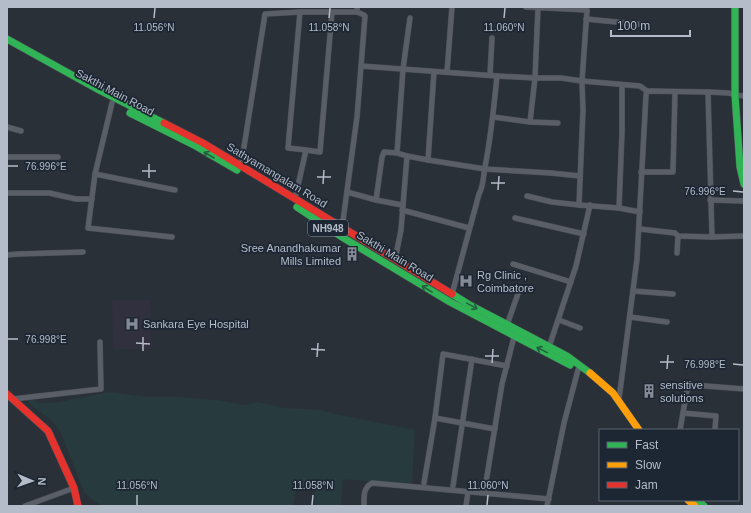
<svg xmlns="http://www.w3.org/2000/svg" width="751" height="513" viewBox="0 0 751 513" font-family="Arial,sans-serif">
	<style>
		.medical { fill: #31303e }
		.green { fill: #273a3e }
		.lines { fill: none; stroke-linecap: round; stroke-linejoin: round }
		.street-casing { stroke: #484c53; stroke-width: 6 }
		.fast-casing { stroke: #484c53; stroke-width: 8 }
		.slow-casing { stroke: #484c53; stroke-width: 8 }
		.jam-casing { stroke: #484c53; stroke-width: 8 }
		.street { stroke: #5a5e66; stroke-width: 5 }
		.fast { stroke: #30b455; stroke-width: 7 }
		.slow { stroke: #ff9f0a; stroke-width: 7 }
		.jam { stroke: #e5322d; stroke-width: 7 }
		.oneway { stroke: #255f41 }
		.ticks { fill: none; stroke: #b4bcc9; stroke-width: 1.5 }
		.labels { text-anchor: middle; dominant-baseline: central; stroke-width: 3.5; stroke-linejoin: round; paint-order: stroke }
		.shield { fill: #1d2633; stroke: #878f9c; stroke-width: 1 }
		.shield-label { font-size: 10px; font-weight: bold; fill: #b4bcc9 }
		.street-label { font-size: 11px; fill: #b4bcc9; stroke: #1d2633 }
		.poi-label { font-size: 11px; fill: #b4bcc9; stroke: #1d2633; text-anchor: start }
		.ticks-label { font-size: 10px; text-anchor: middle; fill: #b4bcc9; stroke: #1d2633; stroke-width: 3.5; stroke-linejoin: round; paint-order: stroke }
	</style>
	<rect width="100%" height="100%" fill="#2a3038"/>
	<path class="medical" d="M112 300H150L151 349H113Z"/>
	<path class="green" d="M109 392 148 397H180L216 400 245 405 258 402 284 408 321 410 335 414 415 430 412 485 343 479 341 506H314L315 487 296 488 293 506H105C96 504 90 498 84 492L61 433C51 416 40 414 27 401L32 399 40 403 59 402Z"/>
	<g class="lines">
		<defs>
			<g id="street">
				<path d="M526 7 587 10 582 81 583 110 579 205 619 208 640 212"/>
				<path d="M586 19 647 25"/>
				<path d="M361 66 497 76 535 78H561L582 81 640 86 647 91"/>
				<path d="M434 72 428 160 485 169 551 173 580 176"/>
				<path d="M447 72 452 7"/>
				<path d="M490 75 492 38"/>
				<path d="M708 92 712 237"/>
				<path d="M112 103 95 174 88 228 172 237"/>
				<path d="M493 117 530 122 558 123"/>
				<path d="M530 122 535 78 538 8"/>
				<path d="M7 127 21 131"/>
				<path d="M306 150 320 152 332 12"/>
				<path d="M407 156 428 160"/>
				<path d="M7 157H58"/>
				<path d="M241 166 265 14 300 12H357V7"/>
				<path d="M641 172H673L675 92"/>
				<path d="M95 174 175 190"/>
				<path d="M347 192 376 200 402 205"/>
				<path d="M7 193H49L76 199H92"/>
				<path d="M527 196 552 202 579 205"/>
				<path d="M295 199 306 150 288 148 300 12"/>
				<path d="M376 200 382 157 384 152 397 153"/>
				<path d="M710 200 744 201"/>
				<path d="M619 208 622 132V85"/>
				<path d="M402 210 469 228"/>
				<path d="M515 218 584 234"/>
				<path d="M342 228 357 117 365 16 364 15 357 12"/>
				<path d="M640 229 675 233 678 236 712 237 744 236"/>
				<path d="M677 253 678 236"/>
				<path d="M7 255 18 254 83 252"/>
				<path d="M395 260 401 230 407 156 397 153 403 69 410 18"/>
				<path d="M513 264 571 282"/>
				<path d="M633 291 673 294"/>
				<path d="M452 294 479 194C484 185 483 176 485 167 491 136 494 107 497 76"/>
				<path d="M630 317 667 322"/>
				<path d="M559 320 580 328"/>
				<path d="M507 325 520 288"/>
				<path d="M549 347 576 266 590 205"/>
				<path d="M13 399 101 389 100 342"/>
				<path d="M619 399 637 259 646 95 647 91 708 92 729 93 735 95 744 96"/>
				<path d="M683 413 716 416 715 429"/>
				<path d="M435 418 495 429"/>
				<path d="M680 430 687 390 693 385 744 389"/>
				<path d="M424 483 435 418 443 354 507 366"/>
				<path d="M453 486 472 359"/>
				<path d="M485 488 502 384 514 337"/>
				<path d="M25 506 74 488"/>
				<path d="M364 506C364 496 363 488 372 483L549 499"/>
				<path d="M466 506 468 492"/>
				<path d="M547 506 564 423 578 370"/>
			</g>
			<g id="fast">
				<path d="M735 7V95L740 167 744 184"/>
				<path d="M7 39 99 90 164 123"/>
				<path d="M130 113 194 145 237 170"/>
				<path d="M297 207 342 237 450 302 570 365"/>
				<path d="M452 294 468 304 567 356 590 373"/>
				<path d="M697 500 704 506"/>
			</g>
			<g id="slow">
				<path d="M590 373 613 393 639 430"/>
				<path d="M688 500 695 506"/>
			</g>
			<g id="jam">
				<path d="M164 123 203 143 452 294"/>
				<path d="M7 394 48 431 74 488 78 506"/>
			</g>
		</defs>
		<use href="#street" class="street-casing"/>
		<use href="#fast" class="fast-casing"/>
		<use href="#slow" class="slow-casing"/>
		<use href="#jam" class="jam-casing"/>
		<use href="#street" class="street"/>
		<use href="#fast" class="fast"/>
		<use href="#slow" class="slow"/>
		<use href="#jam" class="jam"/>
	</g>
	<defs><path id="oneway-shaft" d="M-6 0H5M1.5-3L5.5 0L1.5 3" fill="none" stroke-width="1.6" stroke-linecap="round" stroke-linejoin="round"/></defs>
	<g class="oneway">
		<use href="#oneway-shaft" transform="translate(209 155) rotate(-150)"/>
		<use href="#oneway-shaft" transform="translate(427 289) rotate(-148)"/>
		<use href="#oneway-shaft" transform="translate(472 306) rotate(29)"/>
		<use href="#oneway-shaft" transform="translate(542 350) rotate(-154)"/>
	</g>
	<path class="ticks" d="M154 18 155 8M329 18 330 8M504 18 505 8M8 166H18M142 171H156M317 177H331M149 178V164M491 183H505M323 184 324 170M498 190 499 176M733 191 743 192M8 339H18M136 343 150 344M311 349 325 350M143 351V337M485 356H499M317 357 318 343M660 362H674M492 363 493 349M733 364 743 365M667 369 668 355M137 505V495M312 505 313 495M487 505 488 495"/>
	<defs>
		<symbol id="building-bare" viewBox="-9 -9 18 18"><path d="M-4-6H4V6H1V3H-1V6H-4ZM-2.5-4.3h1.7v1.8h-1.7ZM.8-4.3h1.7v1.8H.8ZM-2.5-1h1.7V.8h-1.7ZM.8-1h1.7V.8H.8Z" fill="#848b96" stroke="#1d2633" stroke-width="2.5" paint-order="stroke"/></symbol>
		<symbol id="hospital-bare" viewBox="-9 -9 18 18"><path d="M-5-5h3v3.5h4V-5h3V5h-3V1.5h-4V5h-3Z" fill="#848b96" stroke="#1d2633" stroke-width="2.5" paint-order="stroke"/></symbol>
	</defs>
	<g fill-rule="evenodd">
		<use href="#building-bare" x="342" y="244" width="20" height="20"/>
		<use href="#hospital-bare" x="456" y="271" width="20" height="20"/>
		<use href="#hospital-bare" x="122" y="314" width="20" height="20"/>
		<use href="#building-bare" x="639" y="381" width="20" height="20"/>
	</g>
	<g class="labels">
		<rect class="shield" x="308" y="220" width="40" height="16" rx="3"/>
		<g class="shield-label">
			<text x="328" y="228">NH948</text>
		</g>
		<g class="street-label">
			<text transform="translate(115 92) rotate(28)">Sakthi Main Road</text>
			<text transform="translate(277 175) rotate(31)">Sathyamangalam Road</text>
			<text transform="translate(395 256) rotate(31)">Sakthi Main Road</text>
		</g>
		<g class="poi-label">
			<text x="341" y="248" text-anchor="end">Sree Anandhakumar<tspan x="341" dy="13">Mills Limited</tspan></text>
			<text x="477" y="275">Rg Clinic ,<tspan x="477" dy="13">Coimbatore</tspan></text>
			<text x="143" y="324">Sankara Eye Hospital</text>
			<text x="660" y="385">sensitive<tspan x="660" dy="13">solutions</tspan></text>
		</g>
	</g>
	<g class="ticks-label">
		<text x="154" y="31">11.056°N</text>
		<text x="329" y="31">11.058°N</text>
		<text x="504" y="31">11.060°N</text>
		<text x="46" y="170">76.996°E</text>
		<text x="705" y="195">76.996°E</text>
		<text x="46" y="343">76.998°E</text>
		<text x="705" y="368">76.998°E</text>
		<text x="137" y="489">11.056°N</text>
		<text x="313" y="489">11.058°N</text>
		<text x="488" y="489">11.060°N</text>
	</g>
	<rect width="751" height="513" fill="none" stroke="#b4bcc9" stroke-width="16"/>
	<rect x="599" y="429" width="140" height="72" fill="#1d2633" stroke="#59626f"/>
	<rect x="607" y="442" width="20" height="6" fill="#30b455" stroke="#59626f"/>
	<text x="635" y="449" font-size="12" fill="#b4bcc9">Fast</text>
	<rect x="607" y="462" width="20" height="6" fill="#ff9f0a" stroke="#59626f"/>
	<text x="635" y="469" font-size="12" fill="#b4bcc9">Slow</text>
	<rect x="607" y="482" width="20" height="6" fill="#e5322d" stroke="#59626f"/>
	<text x="635" y="489" font-size="12" fill="#b4bcc9">Jam</text>
	<g transform="translate(32 481) rotate(92)" stroke="#1d2633" stroke-width="3" paint-order="stroke">
	<path d="M0-3L7 15L0 10L-7 15Z" fill="#b4bcc9"/>
	<text y="-6" font-size="11" font-weight="bold" text-anchor="middle" fill="#b4bcc9">N</text>
	</g>
	<path d="M611 30v6h79v-6" fill="none" stroke="#b4bcc9" stroke-width="2"/>
	<text x="617" y="30" font-size="12" fill="#b4bcc9" stroke="#1d2633" stroke-width="3" paint-order="stroke">100 m</text>
</svg>
